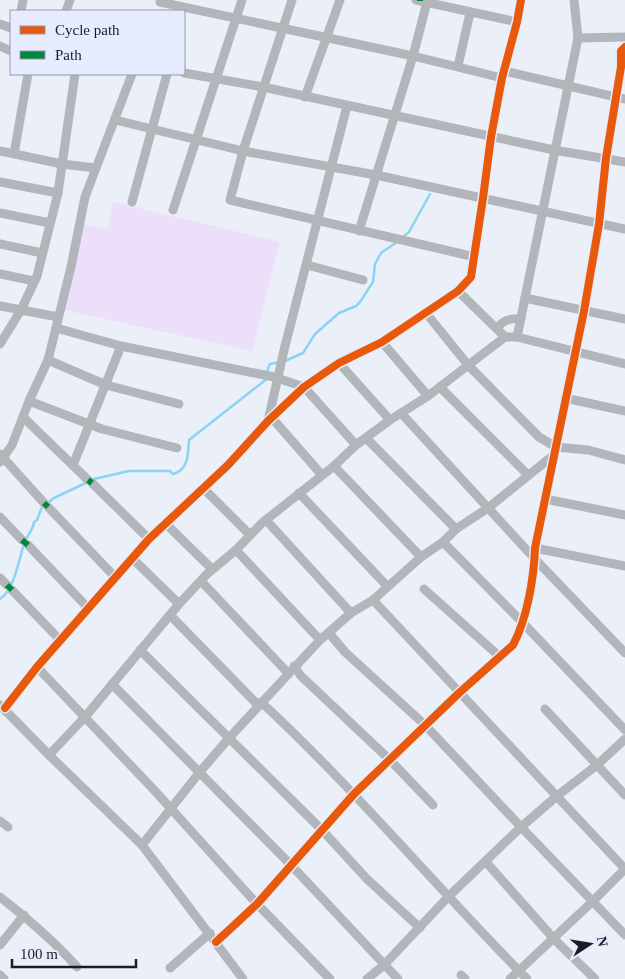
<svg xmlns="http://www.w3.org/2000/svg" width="625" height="979" viewBox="0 0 625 979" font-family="'Times New Roman',serif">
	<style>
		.green { fill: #eddef9 }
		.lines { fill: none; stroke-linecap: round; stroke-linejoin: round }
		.stream { stroke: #8bd4f4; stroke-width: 2.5 }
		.street { stroke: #b2b6bb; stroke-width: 9 }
		.quiet { stroke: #00873e; stroke-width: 6; stroke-dasharray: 12 6; stroke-linecap: butt }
		.cycleway-casing { stroke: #e6ecfd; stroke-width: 11 }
		.cycleway { stroke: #e8590c; stroke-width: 8 }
	</style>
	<rect width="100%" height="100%" fill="#ebeff8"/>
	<path class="green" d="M113 202 280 242 252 351 60 309 82 224 108 229Z"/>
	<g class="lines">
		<g class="stream">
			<path d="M403 237 409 232 430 194"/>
			<path d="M285 361 303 353 315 334 339 313 356 306 360 302 373 282 375 264 381 253 397 242"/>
			<path d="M267 373 268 368 270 364 280 362"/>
			<path d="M0 599C14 591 19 559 24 544 26 536 33 531 34 522L37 520 42 507 54 498 94 479 129 471H170L173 474C189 470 188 453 189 440L268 378"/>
		</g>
		<g class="street">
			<path d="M292 0 243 151 230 200 475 257"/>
			<path d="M416 0 517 22"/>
			<path d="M160 2 413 56 502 78"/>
			<path d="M21 11 23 0"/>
			<path d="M66 11 70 0"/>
			<path d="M0 24 11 28"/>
			<path d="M578 38 625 37"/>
			<path d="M0 46 11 51"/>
			<path d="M458 66 470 13"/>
			<path d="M504 71 625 99"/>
			<path d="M184 73 263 87 554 150 625 162"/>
			<path d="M305 97 340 0"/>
			<path d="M115 120 243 151 376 175 625 229"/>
			<path d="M0 151 62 164 95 168"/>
			<path d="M14 154 28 74"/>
			<path d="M0 182 58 193"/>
			<path d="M132 202 167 74"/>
			<path d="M173 210 242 0"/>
			<path d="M0 213 50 223"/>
			<path d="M359 231 413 56 427 2"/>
			<path d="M0 244 42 253"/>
			<path d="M307 265 363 280"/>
			<path d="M0 274 34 281"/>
			<path d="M458 291 505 337H517L625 364"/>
			<path d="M525 298 625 319"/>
			<path d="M0 306 58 317"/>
			<path d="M426 313 468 365 539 437 556 447 588 450 625 460"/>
			<path d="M56 328 121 346 274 377 304 387 356 445"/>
			<path d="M497 329C502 320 510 318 521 319"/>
			<path d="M517 337 578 38 574 0"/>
			<path d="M382 342 428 396"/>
			<path d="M0 344 21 310 37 276 58 193 75 74"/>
			<path d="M48 360 106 385 179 404"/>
			<path d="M339 363 390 420"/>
			<path d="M440 387 528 475"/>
			<path d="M565 398 625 411"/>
			<path d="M29 401 102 429 177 448"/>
			<path d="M401 413 534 558 625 653"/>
			<path d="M24 418 88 480"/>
			<path d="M272 418 321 474"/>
			<path d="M268 421 285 346 347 106"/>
			<path d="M366 438 456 529"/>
			<path d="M0 454 44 503"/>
			<path d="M0 462 12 445 29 401 48 360 71 267 85 197 132 74"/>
			<path d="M73 465 121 346"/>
			<path d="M334 466 421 557"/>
			<path d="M92 483 149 539"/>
			<path d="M203 488 250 535"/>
			<path d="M299 493 387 586"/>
			<path d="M545 499 625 515"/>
			<path d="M48 507 115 577"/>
			<path d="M0 517 22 540"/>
			<path d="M266 520 351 613"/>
			<path d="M165 523 212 569"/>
			<path d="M443 542 522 622 625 730"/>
			<path d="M28 545 88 608"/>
			<path d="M535 548 625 566"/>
			<path d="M236 550 320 640"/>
			<path d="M132 558 179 604"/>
			<path d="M0 578 7 585"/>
			<path d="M201 581 288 673"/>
			<path d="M424 589 499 656"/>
			<path d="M12 590 60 640"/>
			<path d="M373 600 625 869"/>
			<path d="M170 615 258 705"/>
			<path d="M329 633 345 652 425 725 521 827 625 935"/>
			<path d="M140 650 322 830 367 879 420 928"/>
			<path d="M294 666 301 676 390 760 433 805"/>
			<path d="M37 667 155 791 257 904 330 979"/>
			<path d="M112 684 291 865 398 979"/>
			<path d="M261 702C355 789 437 888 527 979"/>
			<path d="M0 705 49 755 142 845 243 979"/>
			<path d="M5 708 37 667 149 539 228 465 268 421 304 387 339 363 382 342 458 291 471 277 483 198 491 137 502 78 517 22 521 0"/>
			<path d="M545 709 625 795"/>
			<path d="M49 755 85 717 179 604 207 574 236 550 262 523 334 466 356 445 390 420 428 396 505 337"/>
			<path d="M0 821 8 827"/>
			<path d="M142 845 199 773 229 738 320 640 351 613 373 600 421 557 443 542 456 529 488 508 555 454"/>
			<path d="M486 862 554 939 595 979"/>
			<path d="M0 897C27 918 54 941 77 967"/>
			<path d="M216 942 257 904 354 794 459 693 513 645C527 619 534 578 535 548L584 311 599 224 606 158 621 67V51L625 47"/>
			<path d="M0 945 24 915"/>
			<path d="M170 968 210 933"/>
			<path d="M0 975 4 979"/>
			<path d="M461 975 465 979"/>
			<path d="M367 979 384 965 448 897 521 827 557 796 597 765 625 739"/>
			<path d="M510 979 593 901 625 869"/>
		</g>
		<g class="quiet">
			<path d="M420 1V0"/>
			<path d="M88 480 92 483"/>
			<path d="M44 503 48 507"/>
			<path d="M22 540 28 545"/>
			<path d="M7 585 12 590"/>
		</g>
		<defs>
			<g id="cycleway">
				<path d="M5 708 37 667 149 539 228 465 268 421 304 387 339 363 382 342 458 291 471 277 483 198 491 137 502 78 517 22 521 0"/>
				<path d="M216 942 257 904 354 794 459 693 513 645C527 619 534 578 535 548L584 311 599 224 606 158 621 67V51L625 47"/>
			</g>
		</defs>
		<use href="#cycleway" class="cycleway-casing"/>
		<use href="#cycleway" class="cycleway"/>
	</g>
	<rect x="10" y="10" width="175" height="65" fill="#e6ecfd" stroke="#9499a7"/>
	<rect x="20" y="26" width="25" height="8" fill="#e8590c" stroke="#9499a7"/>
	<text x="55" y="35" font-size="15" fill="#1a1d27">Cycle path</text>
	<rect x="20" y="51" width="25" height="8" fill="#00873e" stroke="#9499a7"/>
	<text x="55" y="60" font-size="15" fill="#1a1d27">Path</text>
	<g transform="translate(590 944) rotate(78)" stroke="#e6ecfd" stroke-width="4" paint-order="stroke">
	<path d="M0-4L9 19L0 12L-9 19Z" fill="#1a1d27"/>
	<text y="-8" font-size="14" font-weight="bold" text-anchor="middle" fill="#1a1d27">N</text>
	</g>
	<path d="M12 959v8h124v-8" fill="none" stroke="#1a1d27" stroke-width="2.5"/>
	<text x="20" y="959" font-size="15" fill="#1a1d27" stroke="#e6ecfd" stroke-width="4" paint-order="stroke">100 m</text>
</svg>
